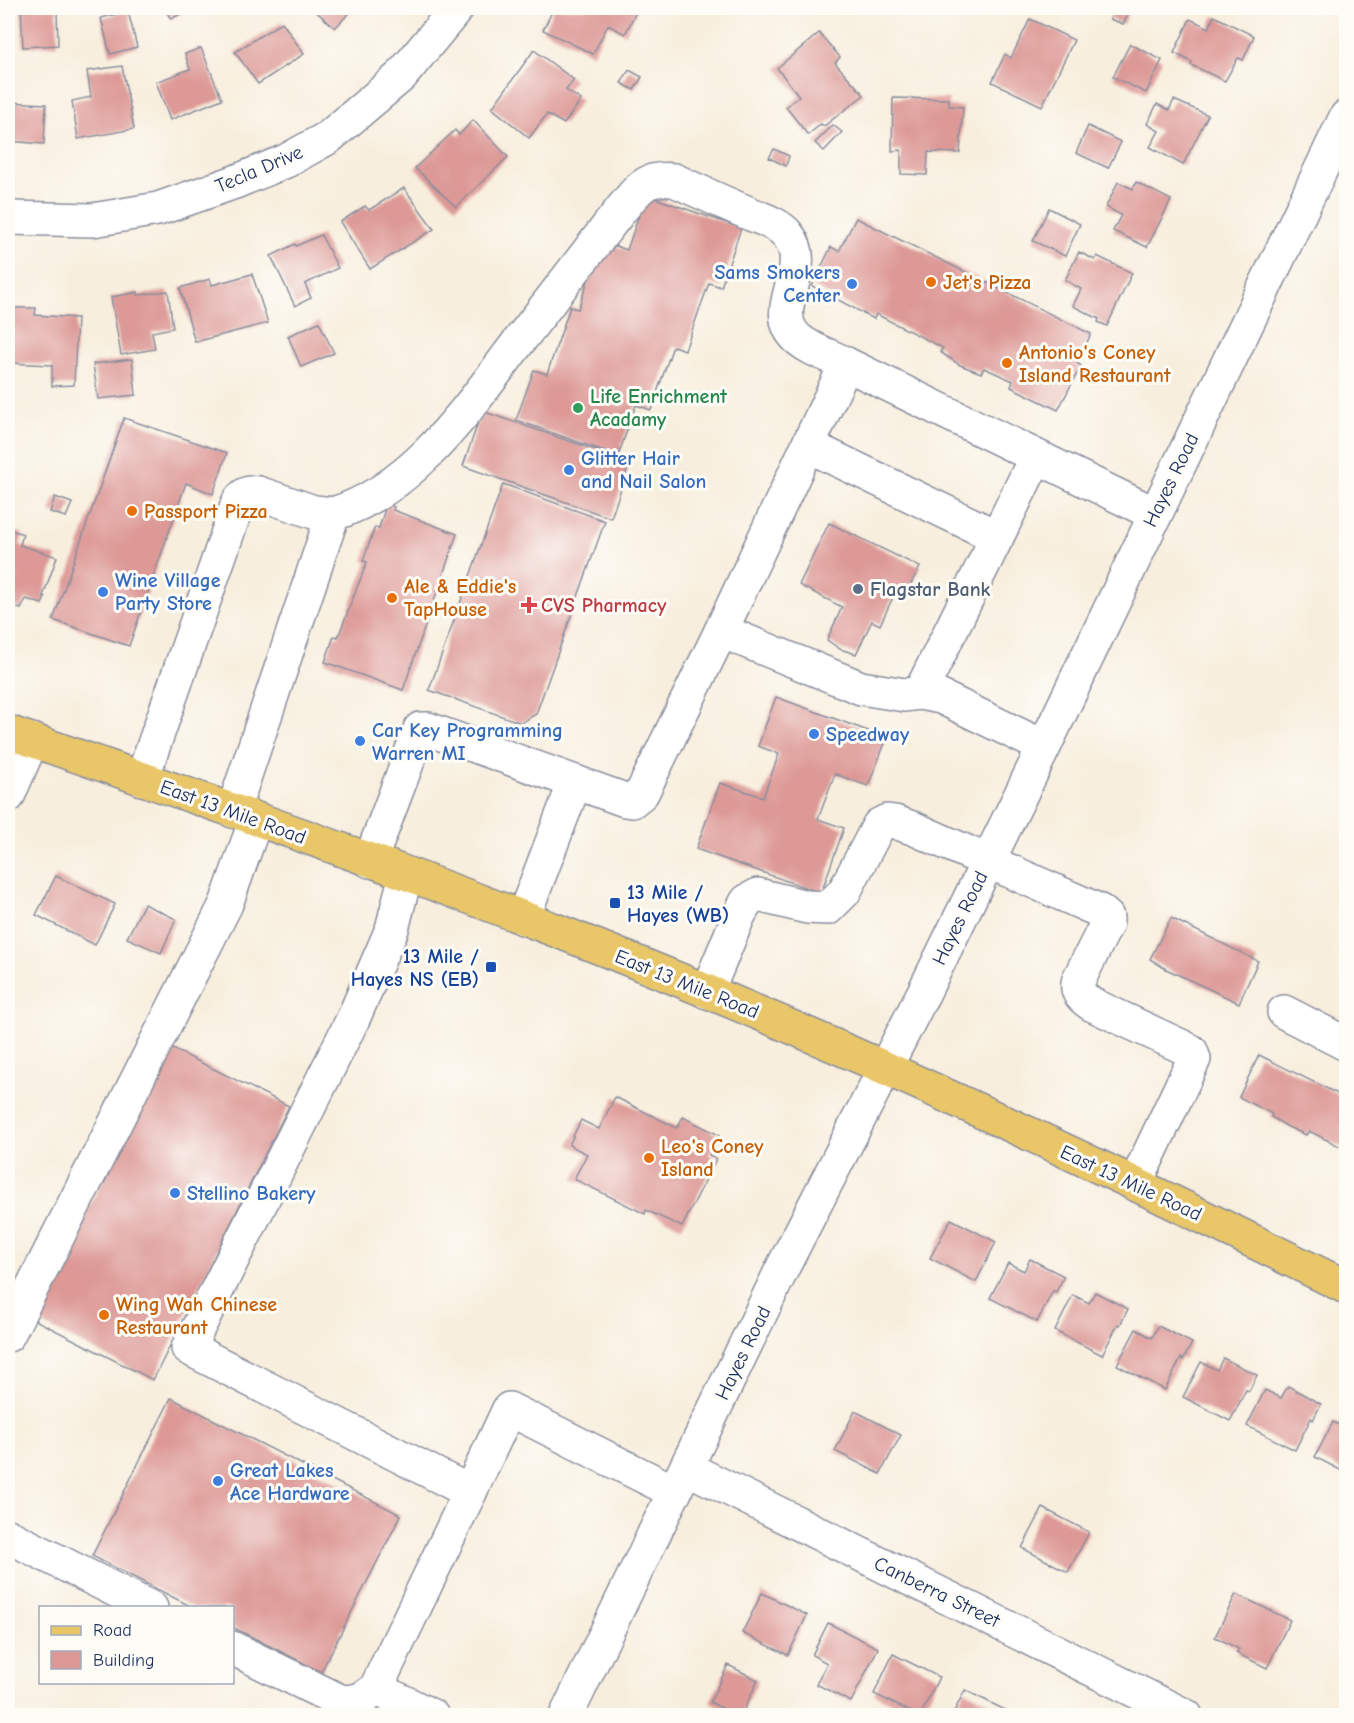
<svg xmlns="http://www.w3.org/2000/svg" width="1354" height="1723" viewBox="0 0 1354 1723" font-family="'Comic Neue',sans-serif">
	<style>
		.building { fill: #dd9996 }
		.lines { fill: none; stroke-linecap: round; stroke-linejoin: round }
		.minor-casing { stroke: #8a8e9e; stroke-width: 36 }
		.major-casing { stroke: #8a8e9e; stroke-width: 36 }
		.minor { stroke: #fff; stroke-width: 33 }
		.major { stroke: #e9c769; stroke-width: 33 }
		.food-dot { fill: #e8710a; stroke: #fdfcf7; stroke-width: 2 }
		.shop-dot { fill: #3f7fe0; stroke: #fdfcf7; stroke-width: 2 }
		.leisure-dot { fill: #2e9e5b; stroke: #fdfcf7; stroke-width: 2 }
		.service-dot { fill: #5c6f8a; stroke: #fdfcf7; stroke-width: 2 }
		.health-dot { fill: #e0444e; stroke: #fdfcf7; stroke-width: 2 }
		.transit-dot { fill: #1a4fb4; stroke: #fdfcf7; stroke-width: 2 }
		.labels { text-anchor: middle; dominant-baseline: central; stroke-width: 6; stroke-linejoin: round; paint-order: stroke }
		.street-label { font-size: 20px; fill: #1b2f5e; stroke: #fdfcf7 }
		.shop-label { font-size: 20px; font-weight: bold; fill: #366cbe; stroke: #fdfcf7; text-anchor: start }
		.food-label { font-size: 20px; font-weight: bold; fill: #c56008; stroke: #fdfcf7; text-anchor: start }
		.leisure-label { font-size: 20px; font-weight: bold; fill: #27864d; stroke: #fdfcf7; text-anchor: start }
		.service-label { font-size: 20px; font-weight: bold; fill: #4e5e75; stroke: #fdfcf7; text-anchor: start }
		.health-label { font-size: 20px; font-weight: bold; fill: #be3a42; stroke: #fdfcf7; text-anchor: start }
		.transit-label { font-size: 20px; font-weight: bold; fill: #164399; stroke: #fdfcf7; text-anchor: start }
	</style>
	<rect width="100%" height="100%" fill="#fdfcf7"/>
	<filter id="ink" filterUnits="userSpaceOnUse"><feTurbulence type="fractalNoise" baseFrequency=".0167" numOctaves="2"/><feDisplacementMap in="SourceGraphic" scale="12" xChannelSelector="R" yChannelSelector="G"/><feConvolveMatrix kernelMatrix="1 2 1 2 8 2 1 2 1" color-interpolation-filters="sRGB"/></filter>
	<filter id="wash" filterUnits="userSpaceOnUse"><feTurbulence type="fractalNoise" baseFrequency=".008" numOctaves="4" result="noise"/><feDisplacementMap in="SourceGraphic" scale="24" xChannelSelector="R" yChannelSelector="G"/><feGaussianBlur stdDeviation="1.35" result="paint"/><feColorMatrix in="noise" values="0 0 0 0 0 0 0 0 0 0 0 0 0 0 0 0 0 1.4 0 .05"/><feComposite in="paint" operator="in"/></filter>
	<g filter="url(#wash)">
		<rect width="100%" height="100%" fill="#f8eedd"/>
		<g id="blocks">
			<g class="building">
				<path d="M21 8H57L58 45 23 47Z"/>
				<path d="M164 8H192L171 19Z"/>
				<path d="M312 8H354L335 28Z"/>
				<path d="M554 8H638L625 34 608 25 593 54 543 30Z"/>
				<path d="M1116 9 1128 15 1123 24 1110 19Z"/>
				<path d="M128 11 137 47 110 54 101 18Z"/>
				<path d="M1214 16 1254 36 1243 60 1238 58 1225 81 1191 65 1192 62 1174 53 1190 19 1209 28Z"/>
				<path d="M1030 19 1074 40 1042 106 992 82 1005 54 1011 58Z"/>
				<path d="M282 22 304 54 258 84 235 52Z"/>
				<path d="M819 33 840 57 835 63 864 95 824 126 821 124 808 135 786 107 799 96 777 68Z"/>
				<path d="M1130 44 1162 60 1146 93 1113 77Z"/>
				<path d="M201 48 222 99 170 120 156 82 190 69 185 54Z"/>
				<path d="M534 50 574 80 566 90 581 100 564 124 547 114 529 138 492 108Z"/>
				<path d="M122 66 134 129 78 139 72 101 91 97 87 71Z"/>
				<path d="M629 70 642 77 634 90 621 83Z"/>
				<path d="M893 98 949 99V106L963 107 960 153 928 152 927 175 901 174V150L892 151Z"/>
				<path d="M1174 100 1208 115 1183 165 1150 147 1159 131 1147 124 1157 104 1169 110Z"/>
				<path d="M8 102 46 104 44 144 8 141Z"/>
				<path d="M473 120 508 157 456 207 415 168 455 130 459 135Z"/>
				<path d="M833 125 842 132 824 151 815 143Z"/>
				<path d="M1088 126 1121 142 1108 168 1076 153Z"/>
				<path d="M774 149 789 156 786 166 769 158Z"/>
				<path d="M1118 182 1133 189 1136 182 1171 200 1147 247 1113 231 1121 215 1106 207Z"/>
				<path d="M404 188 434 229 370 269 340 222 365 206 369 210Z"/>
				<path d="M646 195 741 228 721 287 709 283 685 350 673 346 651 410 636 405 618 456 516 420 534 370 547 374 570 307 578 309 602 241 627 250Z"/>
				<path d="M1049 208 1080 224 1065 256 1033 241Z"/>
				<path d="M856 218 1091 334 1077 363 1081 366 1058 410 1011 387 1013 381 984 368 981 373 960 365 940 352 943 348 876 314 874 319 812 286 831 247 839 251Z"/>
				<path d="M321 235 338 268 305 284 311 298 295 306 271 256 295 244 296 246Z"/>
				<path d="M1079 252 1095 260 1097 256 1132 273 1107 326 1098 322 1099 319 1073 306 1081 289 1065 280Z"/>
				<path d="M252 274 268 323 195 342 180 288 210 279 212 285Z"/>
				<path d="M168 291 173 328 152 332 155 349 121 355 111 297 138 292V295Z"/>
				<path d="M8 308H36L35 315 77 318 74 385 52 386V365L8 363Z"/>
				<path d="M319 322 334 353 301 367 288 336Z"/>
				<path d="M132 359 136 395 98 399 93 364Z"/>
				<path d="M482 411 630 462 611 518 463 466Z"/>
				<path d="M124 418 227 453 213 494 186 483 129 646 53 620Z"/>
				<path d="M503 484 605 521 536 714 521 723 429 690Z"/>
				<path d="M55 497 72 503 66 517 50 512Z"/>
				<path d="M387 503 394 507 393 510 457 534 403 690 325 662 334 636 338 637 367 562 363 561 375 527 379 528Z"/>
				<path d="M829 523 920 567 903 598 895 593 880 625 872 621 856 654 840 649 827 640 842 607 799 585Z"/>
				<path d="M8 529 23 534 20 545 57 557 43 596 45 597 42 604 26 599 21 609 8 605Z"/>
				<path d="M776 697 887 738 868 786 835 774 818 819 844 828 821 893 696 849 720 783 763 797 779 754 758 746Z"/>
				<path d="M56 876 115 904 95 945 36 915Z"/>
				<path d="M144 904 176 919 161 953 127 938Z"/>
				<path d="M1171 918 1258 961 1239 1003 1166 969 1150 959Z"/>
				<path d="M169 1047 289 1106 153 1380 33 1319Z"/>
				<path d="M1259 1055 1346 1098V1135L1341 1147 1309 1131 1306 1135 1288 1127 1271 1117 1272 1114 1239 1097Z"/>
				<path d="M615 1097 677 1128 683 1117 719 1135 709 1155 716 1159 682 1227 646 1210 645 1214 574 1179 587 1154 569 1145 581 1120 599 1129Z"/>
				<path d="M951 1219 996 1242 976 1282 930 1258Z"/>
				<path d="M1030 1259 1064 1276 1056 1292 1053 1291 1037 1322 990 1298 1008 1263 1024 1271Z"/>
				<path d="M1095 1292 1128 1309 1120 1325 1118 1324 1102 1355 1055 1331 1073 1295 1089 1303Z"/>
				<path d="M1158 1326 1192 1343 1183 1360 1181 1358 1165 1390 1117 1365 1136 1329 1152 1338Z"/>
				<path d="M1223 1358 1257 1375 1249 1391 1246 1390 1230 1421 1183 1397 1201 1362 1217 1370Z"/>
				<path d="M1288 1386 1321 1404 1313 1420 1311 1418 1295 1450 1247 1426 1265 1390 1281 1398Z"/>
				<path d="M171 1398 401 1515 321 1672 232 1627V1608H194L92 1556Z"/>
				<path d="M855 1411 901 1435 880 1474 835 1451Z"/>
				<path d="M1333 1422 1346 1428V1473L1315 1457Z"/>
				<path d="M1043 1508 1089 1532 1068 1572 1022 1548Z"/>
				<path d="M762 1593 807 1615 788 1655 742 1633Z"/>
				<path d="M1236 1594 1290 1620 1267 1668 1236 1653 1239 1649 1215 1637Z"/>
				<path d="M828 1623 878 1648 851 1702 816 1684 827 1663 812 1655Z"/>
				<path d="M893 1654 939 1677 920 1716 874 1694Z"/>
				<path d="M728 1665 758 1680 741 1716H737L710 1702Z"/>
				<path d="M965 1690 1005 1710 1003 1716H952Z"/>
			</g>
		</g>
	</g>
	<g filter="url(#ink)">
		<use href="#blocks" fill-opacity="0" stroke="#8a8e9e" stroke-width="1.5"/>
		<g class="lines">
			<defs>
				<g id="minor">
					<path d="M8 218 93 220 158 209 235 182 286 161 329 137 401 76 457 8"/>
					<path d="M846 364 1155 514"/>
					<path d="M809 446 997 537 1036 457"/>
					<path d="M333 514C415 489 470 405 520 340 555 295 589 250 624 206 641 186 646 177 674 180 698 191 722 202 746 212 759 218 778 223 787 234 816 269 766 308 797 338 810 350 831 356 846 364L721 631 642 793 632 801 625 800 428 729H420L370 861"/>
					<path d="M997 537 920 693 941 697 1044 747"/>
					<path d="M721 631 861 688 905 695 920 693"/>
					<path d="M142 779 238 503C243 494 247 492 258 493L314 512 333 514 233 811"/>
					<path d="M8 796 32 740"/>
					<path d="M406 874 392 929 353 1019 188 1348 470 1492 509 1409 675 1492"/>
					<path d="M523 918 575 782"/>
					<path d="M707 992 739 915 747 901 758 895 807 907 828 908 844 892 879 825 887 821 895 822 915 829 1100 911 1107 917V923L1079 979C1075 991 1081 997 1091 1004L1185 1048 1191 1051 1194 1059 1135 1184"/>
					<path d="M1284 1012 1346 1044"/>
					<path d="M8 1335 226 904 256 819"/>
					<path d="M687 1468 1186 1716"/>
					<path d="M8 1536 151 1608"/>
					<path d="M232 1648 342 1702C358 1701 365 1699 376 1688L470 1492"/>
					<path d="M376 1688 432 1716"/>
					<path d="M566 1716 784 1265 924 992 1044 747 1346 117"/>
				</g>
				<path id="major" d="M8 732C278 825 549 921 812 1036 993 1114 1170 1200 1346 1287"/>
			</defs>
			<use href="#minor" class="minor-casing"/>
			<use href="#major" class="major-casing"/>
			<use href="#minor" class="minor"/>
			<use href="#major" class="major"/>
		</g>
	</g>
	<g class="food-dot">
		<circle cx="931" cy="282" r="6"/>
		<circle cx="1007" cy="363" r="6"/>
		<circle cx="132" cy="511" r="6"/>
		<circle cx="392" cy="598" r="6"/>
		<circle cx="649" cy="1158" r="6"/>
		<circle cx="104" cy="1315" r="6"/>
	</g>
	<g class="shop-dot">
		<circle cx="852" cy="284" r="6"/>
		<circle cx="569" cy="470" r="6"/>
		<circle cx="103" cy="592" r="6"/>
		<circle cx="814" cy="734" r="6"/>
		<circle cx="360" cy="741" r="6"/>
		<circle cx="175" cy="1193" r="6"/>
		<circle cx="218" cy="1481" r="6"/>
	</g>
	<circle class="leisure-dot" cx="578" cy="408" r="6"/>
	<circle class="service-dot" cx="858" cy="589" r="6"/>
	<path class="health-dot" d="M526 596h6v6h6v6h-6v6h-6v-6h-6v-6h6z"/>
	<g class="transit-dot">
		<rect x="609" y="897" width="12" height="12" rx="3"/>
		<rect x="485" y="961" width="12" height="12" rx="3"/>
	</g>
	<g class="labels">
		<g class="street-label">
			<text transform="translate(259 169) rotate(-23)">Tecla Drive</text>
			<text transform="translate(1171 480) rotate(-64)">Hayes Road</text>
			<text transform="translate(233 812) rotate(20)">East 13 Mile Road</text>
			<text transform="translate(960 918) rotate(-64)">Hayes Road</text>
			<text transform="translate(687 984) rotate(22)">East 13 Mile Road</text>
			<text transform="translate(1131 1183) rotate(25)">East 13 Mile Road</text>
			<text transform="translate(743 1353) rotate(-64)">Hayes Road</text>
			<text transform="translate(937 1592) rotate(26)">Canberra Street</text>
		</g>
		<g class="shop-label">
			<text x="840" y="272" text-anchor="end">Sams Smokers<tspan x="840" dy="23">Center</tspan></text>
			<text x="581" y="458">Glitter Hair<tspan x="581" dy="23">and Nail Salon</tspan></text>
			<text x="115" y="580">Wine Village<tspan x="115" dy="23">Party Store</tspan></text>
			<text x="372" y="730">Car Key Programming<tspan x="372" dy="23">Warren MI</tspan></text>
			<text x="826" y="734">Speedway</text>
			<text x="187" y="1193">Stellino Bakery</text>
			<text x="230" y="1470">Great Lakes<tspan x="230" dy="23">Ace Hardware</tspan></text>
		</g>
		<g class="food-label">
			<text x="943" y="282">Jet's Pizza</text>
			<text x="1019" y="352">Antonio's Coney<tspan x="1019" dy="23">Island Restaurant</tspan></text>
			<text x="144" y="511">Passport Pizza</text>
			<text x="404" y="586">Ale &amp; Eddie's<tspan x="404" dy="23">TapHouse</tspan></text>
			<text x="661" y="1146">Leo's Coney<tspan x="661" dy="23">Island</tspan></text>
			<text x="116" y="1304">Wing Wah Chinese<tspan x="116" dy="23">Restaurant</tspan></text>
		</g>
		<g class="leisure-label">
			<text x="590" y="396">Life Enrichment<tspan x="590" dy="23">Acadamy</tspan></text>
		</g>
		<g class="service-label">
			<text x="870" y="589">Flagstar Bank</text>
		</g>
		<g class="health-label">
			<text x="541" y="605">CVS Pharmacy</text>
		</g>
		<g class="transit-label">
			<text x="627" y="892">13 Mile /<tspan x="627" dy="23">Hayes (WB)</tspan></text>
			<text x="479" y="956" text-anchor="end">13 Mile /<tspan x="479" dy="23">Hayes NS (EB)</tspan></text>
		</g>
	</g>
	<rect width="1354" height="1723" fill="none" stroke="#fdfcf7" stroke-width="30"/>
	<rect x="39" y="1606" width="195" height="78" fill="#fdfcf7" stroke="#a3aaba" stroke-width="1.5"/>
	<rect x="51" y="1626" width="30" height="9" fill="#e9c769" stroke="#a3aaba" stroke-width="1.5"/>
	<text x="93" y="1636" font-size="18" fill="#1b2f5e">Road</text>
	<rect x="51" y="1651" width="30" height="18" fill="#dd9996" stroke="#a3aaba" stroke-width="1.5"/>
	<text x="93" y="1666" font-size="18" fill="#1b2f5e">Building</text>
</svg>
